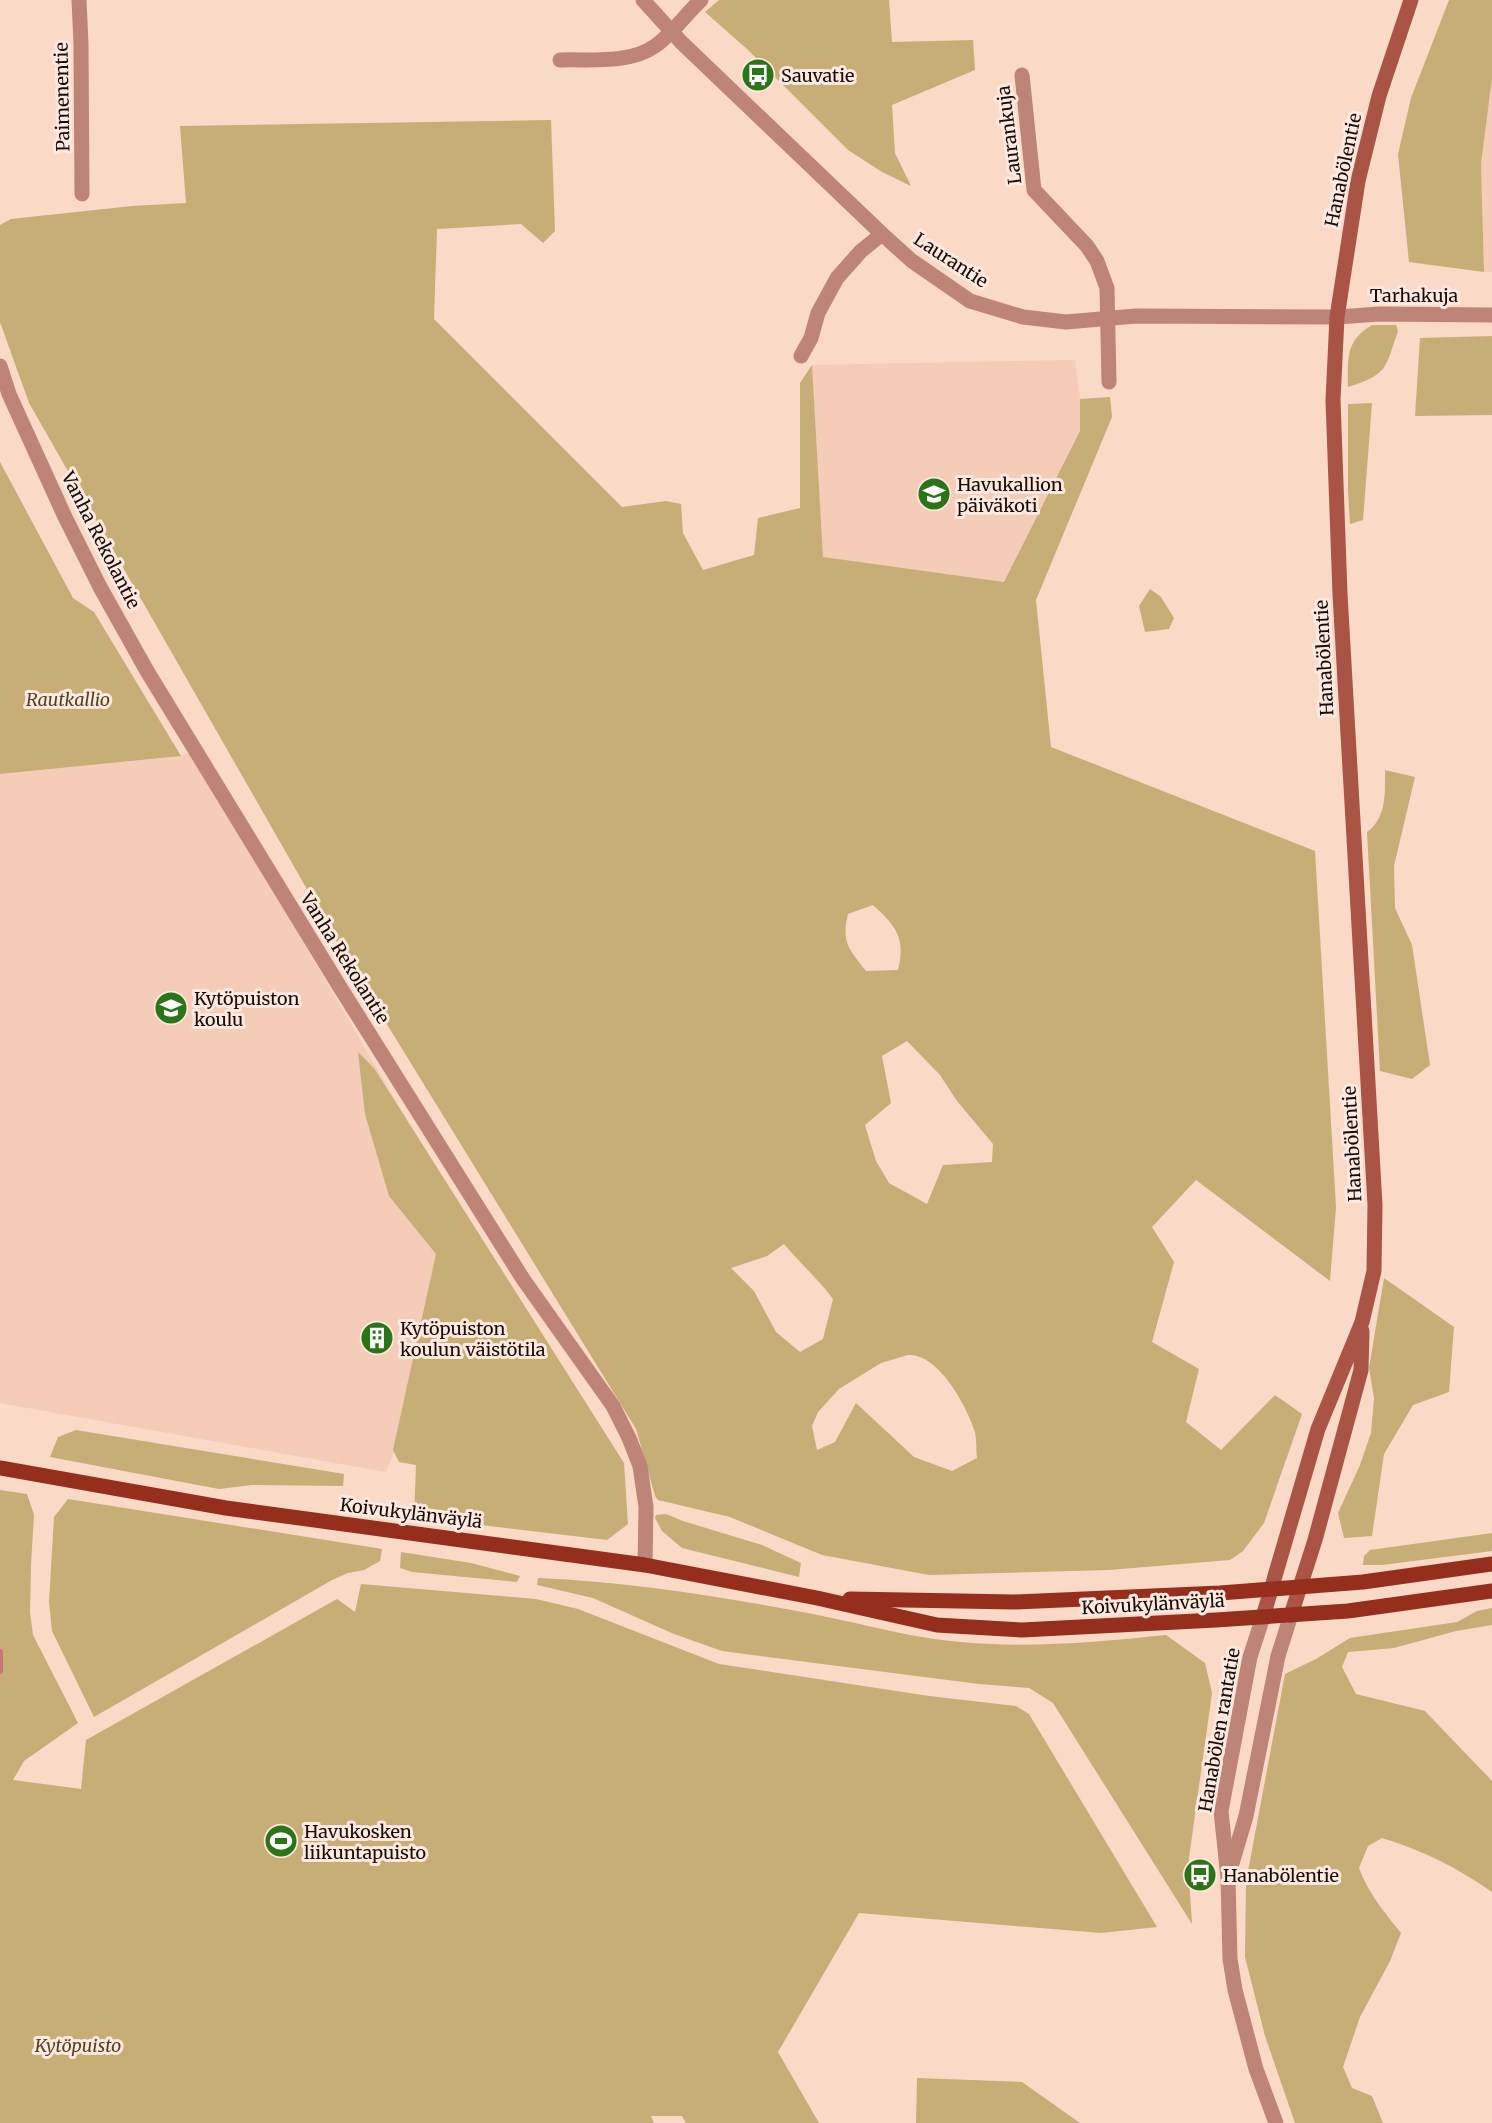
<svg xmlns="http://www.w3.org/2000/svg" width="1492" height="2123" viewBox="0 0 1492 2123" font-family="Merriweather,serif">
	<style>
		.built { fill: #f4ccb7 }
		.green { fill: #c7ad76; fill-rule: evenodd }
		.lines { fill: none; stroke-linecap: round; stroke-linejoin: round }
		.stream { stroke: #c9737d; stroke-width: 6 }
		.minor { stroke: #bf8478; stroke-width: 15 }
		.tertiary { stroke: #bf8478; stroke-width: 15 }
		.secondary { stroke: #a95445; stroke-width: 15 }
		.primary { stroke: #962e1e; stroke-width: 15 }
		.labels { text-anchor: middle; dominant-baseline: central; stroke-width: 6; stroke-linejoin: round; paint-order: stroke }
		.poi-label { font-size: 18px; fill: #170c07; stroke: #fde9df; text-anchor: start }
		.street-label { font-size: 18px; fill: #170c07; stroke: #fde9df }
		.park-label { font-size: 18px; font-style: italic; fill: #524320; stroke: #fde9df }
	</style>
	<rect width="100%" height="100%" fill="#fad9c7"/>
	<g class="built">
		<path d="M1492 78V272H1484L1481 164Z"/>
		<path d="M1075 360 1080 399V431L1005 582 823 558 812 365Z"/>
		<path d="M192 752 478 1241 386 1472 0 1403V774L181 756Z"/>
	</g>
	<g class="green">
		<path d="M719 0H889L892 42 973 40 975 70 892 105 895 153 911 186 882 172 848 150 747 49 705 12Z"/>
		<path d="M1449 0H1492V78L1481 164 1484 272 1409 262 1398 154 1411 98Z"/>
		<path d="M551 120 555 231 543 243 521 224 437 229 434 319 622 507 666 501 681 504 683 533 703 570 754 555 758 518 800 508V383L812 365 823 557 1004 582 1080 431V399L1110 397 1112 417 1036 600 1051 747 1315 851 1336 1207 1330 1281 1196 1180 1152 1227 1174 1262 1152 1342 1199 1369 1186 1422 1221 1450 1275 1395 1302 1414 1264 1523 1243 1551 1230 1560 1109 1570 929 1575 822 1555 730 1517 658 1500 655 1496 636 1429 348 961 29 403 0 322V225L11 219 132 206 186 203 180 126ZM873 905C896 926 906 938 898 970L866 971C849 949 841 943 848 914ZM907 1041 940 1075 957 1101 993 1144 992 1162 943 1165 927 1204 889 1183 876 1161 865 1125 891 1103 882 1056ZM784 1244C800 1263 818 1279 833 1299L823 1339 800 1352 776 1332 754 1291 731 1268 767 1256ZM908 1355C938 1353 966 1405 974 1429 977 1438 976 1449 977 1458L952 1471 914 1457 856 1403 835 1442 817 1450 812 1426 818 1412 839 1389 881 1363Z"/>
		<path d="M1372 325H1396L1398 331C1385 368 1389 374 1348 387 1348 359 1345 341 1372 325Z"/>
		<path d="M1492 336V415L1415 416 1420 338Z"/>
		<path d="M1372 403 1363 520 1350 524 1348 491V404Z"/>
		<path d="M0 462 73 598 94 612 181 756 0 774Z"/>
		<path d="M1150 589 1161 597 1174 618 1169 629 1145 632 1139 606Z"/>
		<path d="M1385 770 1415 777 1394 866 1395 908 1412 945 1430 1065 1412 1079 1380 1071 1367 832C1387 818 1385 792 1385 770Z"/>
		<path d="M358 1052 374 1068 624 1463 628 1524 607 1540 414 1517 416 1465 399 1462 393 1450 436 1254 389 1196 365 1114Z"/>
		<path d="M1384 1278 1454 1327 1449 1392 1413 1405 1384 1454 1372 1536 1344 1538 1338 1513 1360 1465 1371 1433 1374 1398 1369 1368Z"/>
		<path d="M76 1430 344 1474 343 1486 252 1485 219 1489 50 1457 58 1437Z"/>
		<path d="M0 1490 27 1494 34 1515 31 1564 30 1612 33 1635 78 1723 24 1761 13 1780 81 1789 86 1740 337 1599 355 1612 361 1584 536 1599 578 1609 719 1664 929 1696 1016 1706 1029 1714 1157 1927 1101 1933 859 1913 778 2052 819 2123H686L682 2116H651L654 2123H0Z"/>
		<path d="M68 1499 382 1549 380 1561 364 1570 348 1573 332 1580 94 1717 52 1631 49 1602 54 1517Z"/>
		<path d="M666 1514 683 1521 762 1545 801 1563 799 1577 682 1548 662 1531 655 1518 656 1515Z"/>
		<path d="M1492 1533V1551L1382 1565H1363L1364 1556 1370 1550Z"/>
		<path d="M401 1552 471 1563 520 1576 517 1582 412 1572 400 1568Z"/>
		<path d="M538 1578C631 1582 722 1597 813 1614 854 1622 893 1633 934 1639 1011 1650 1089 1643 1166 1635L1205 1663 1212 1693 1188 1865 1192 1924 1053 1703 1029 1688 979 1684 722 1651 674 1634 593 1598 537 1585Z"/>
		<path d="M1492 1608V1625L1456 1631 1394 1648 1348 1652 1342 1667 1356 1694 1425 1711 1492 1781V1892C1458 1868 1422 1850 1382 1838L1368 1846 1359 1868C1368 1893 1385 1913 1401 1933L1390 1961 1360 2017 1343 2067 1352 2088 1372 2096 1383 2123H1295L1265 2036 1245 1957 1246 1882 1285 1674 1316 1659 1350 1638 1457 1622 1477 1611Z"/>
		<path d="M917 2078 1022 2082 1080 2123H916Z"/>
	</g>
	<g class="lines">
		<path class="stream" d="M0 1652V1671"/>
		<g class="minor">
			<path d="M79 0 81 44 82 194"/>
			<path d="M560 60C590 59 630 64 655 46 671 35 686 14 701 0"/>
			<path d="M1022 75 1034 190 1087 246 1097 261 1107 288 1109 382"/>
			<path d="M1337 317 1380 314 1492 315"/>
			<path d="M801 356 811 338 818 313 837 278 861 251 882 234"/>
			<path d="M0 366 9 394 65 517 100 587 147 671 338 984 523 1279 613 1406 629 1438 640 1466 646 1507 645 1565"/>
		</g>
		<g class="tertiary">
			<path d="M643 0 681 42 882 234 912 261 970 301 1023 317 1066 322 1136 316 1337 317"/>
			<path d="M1263 1617 1250 1657 1221 1811 1228 1878 1230 1959 1235 1990 1256 2069 1276 2123"/>
			<path d="M1230 1870 1246 1816 1278 1656 1291 1615"/>
		</g>
		<g class="secondary">
			<path d="M1291 1615 1315 1540 1361 1370 1362 1331"/>
			<path d="M1263 1617 1318 1429 1362 1322 1374 1271 1375 1205 1340 594 1333 400 1337 317 1358 181 1379 96 1411 0"/>
		</g>
		<g class="primary">
			<path d="M0 1468 226 1508 645 1565 817 1598 937 1625 1022 1630 1216 1620 1348 1611 1492 1591"/>
			<path d="M850 1599 1014 1602 1220 1593 1363 1582 1492 1564"/>
		</g>
	</g>
	<defs>
		<symbol id="bus-disc" viewBox="-11 -11 22 22"><circle r="9.5" fill="#2b7418" stroke="#fde9df"/><path d="M-5-6H5V4H4V6H2V4H-2V6H-4V4H-5ZM-3.5-4V0h7V-4ZM-3.5 1.2v1.5H-2V1.2ZM2 1.2v1.5H3.5V1.2Z" fill="#fff"/></symbol>
		<symbol id="school-disc" viewBox="-11 -11 22 22"><circle r="9.5" fill="#2b7418" stroke="#fde9df"/><path d="M0-5L7-2L0 1L-7-2ZM-4 1L0 2.5L4 1V4Q0 6-4 4Z" fill="#fff"/></symbol>
		<symbol id="building-disc" viewBox="-11 -11 22 22"><circle r="9.5" fill="#2b7418" stroke="#fde9df"/><path d="M-4-6H4V6H1V3H-1V6H-4ZM-2.5-4.3h1.7v1.8h-1.7ZM.8-4.3h1.7v1.8H.8ZM-2.5-1h1.7V.8h-1.7ZM.8-1h1.7V.8H.8Z" fill="#fff"/></symbol>
		<symbol id="stadium-disc" viewBox="-11 -11 22 22"><circle r="9.5" fill="#2b7418" stroke="#fde9df"/><path d="M0-5a6.5 5 0 1 0 0 10a6.5 5 0 1 0 0-10ZM-3.5-1.8h7v3.6h-7Z" fill="#fff"/></symbol>
	</defs>
	<g fill-rule="evenodd">
		<use href="#bus-disc" x="739" y="56" width="38" height="38"/>
		<use href="#school-disc" x="915" y="475" width="38" height="38"/>
		<use href="#school-disc" x="152" y="989" width="38" height="38"/>
		<use href="#building-disc" x="358" y="1319" width="38" height="38"/>
		<use href="#stadium-disc" x="262" y="1822" width="38" height="38"/>
		<use href="#bus-disc" x="1181" y="1856" width="38" height="38"/>
	</g>
	<g class="labels">
		<g class="poi-label">
			<text x="781" y="75">Sauvatie</text>
			<text x="957" y="484">Havukallion<tspan x="957" dy="21">päiväkoti</tspan></text>
			<text x="194" y="998">Kytöpuiston<tspan x="194" dy="21">koulu</tspan></text>
			<text x="400" y="1328">Kytöpuiston<tspan x="400" dy="21">koulun väistötila</tspan></text>
			<text x="304" y="1831">Havukosken<tspan x="304" dy="21">liikuntapuisto</tspan></text>
			<text x="1223" y="1875">Hanabölentie</text>
		</g>
		<g class="street-label">
			<text transform="translate(62 97) rotate(-91)">Paimenentie</text>
			<text transform="translate(1009 135) rotate(-97)">Laurankuja</text>
			<text transform="translate(1343 170) rotate(-78)">Hanabölentie</text>
			<text transform="translate(951 260) rotate(33)">Laurantie</text>
			<text x="1414" y="295">Tarhakuja</text>
			<text transform="translate(101 540) rotate(63)">Vanha Rekolantie</text>
			<text transform="translate(1324 658) rotate(-93)">Hanabölentie</text>
			<text transform="translate(345 958) rotate(58)">Vanha Rekolantie</text>
			<text transform="translate(1352 1144) rotate(-93)">Hanabölentie</text>
			<text transform="translate(411 1513) rotate(7)">Koivukylänväylä</text>
			<text transform="translate(1153 1604) rotate(-3)">Koivukylänväylä</text>
			<text transform="translate(1219 1730) rotate(-80)">Hanabölen rantatie</text>
		</g>
		<g class="park-label">
			<text x="68" y="699">Rautkallio</text>
			<text x="78" y="2045">Kytöpuisto</text>
		</g>
	</g>
</svg>
